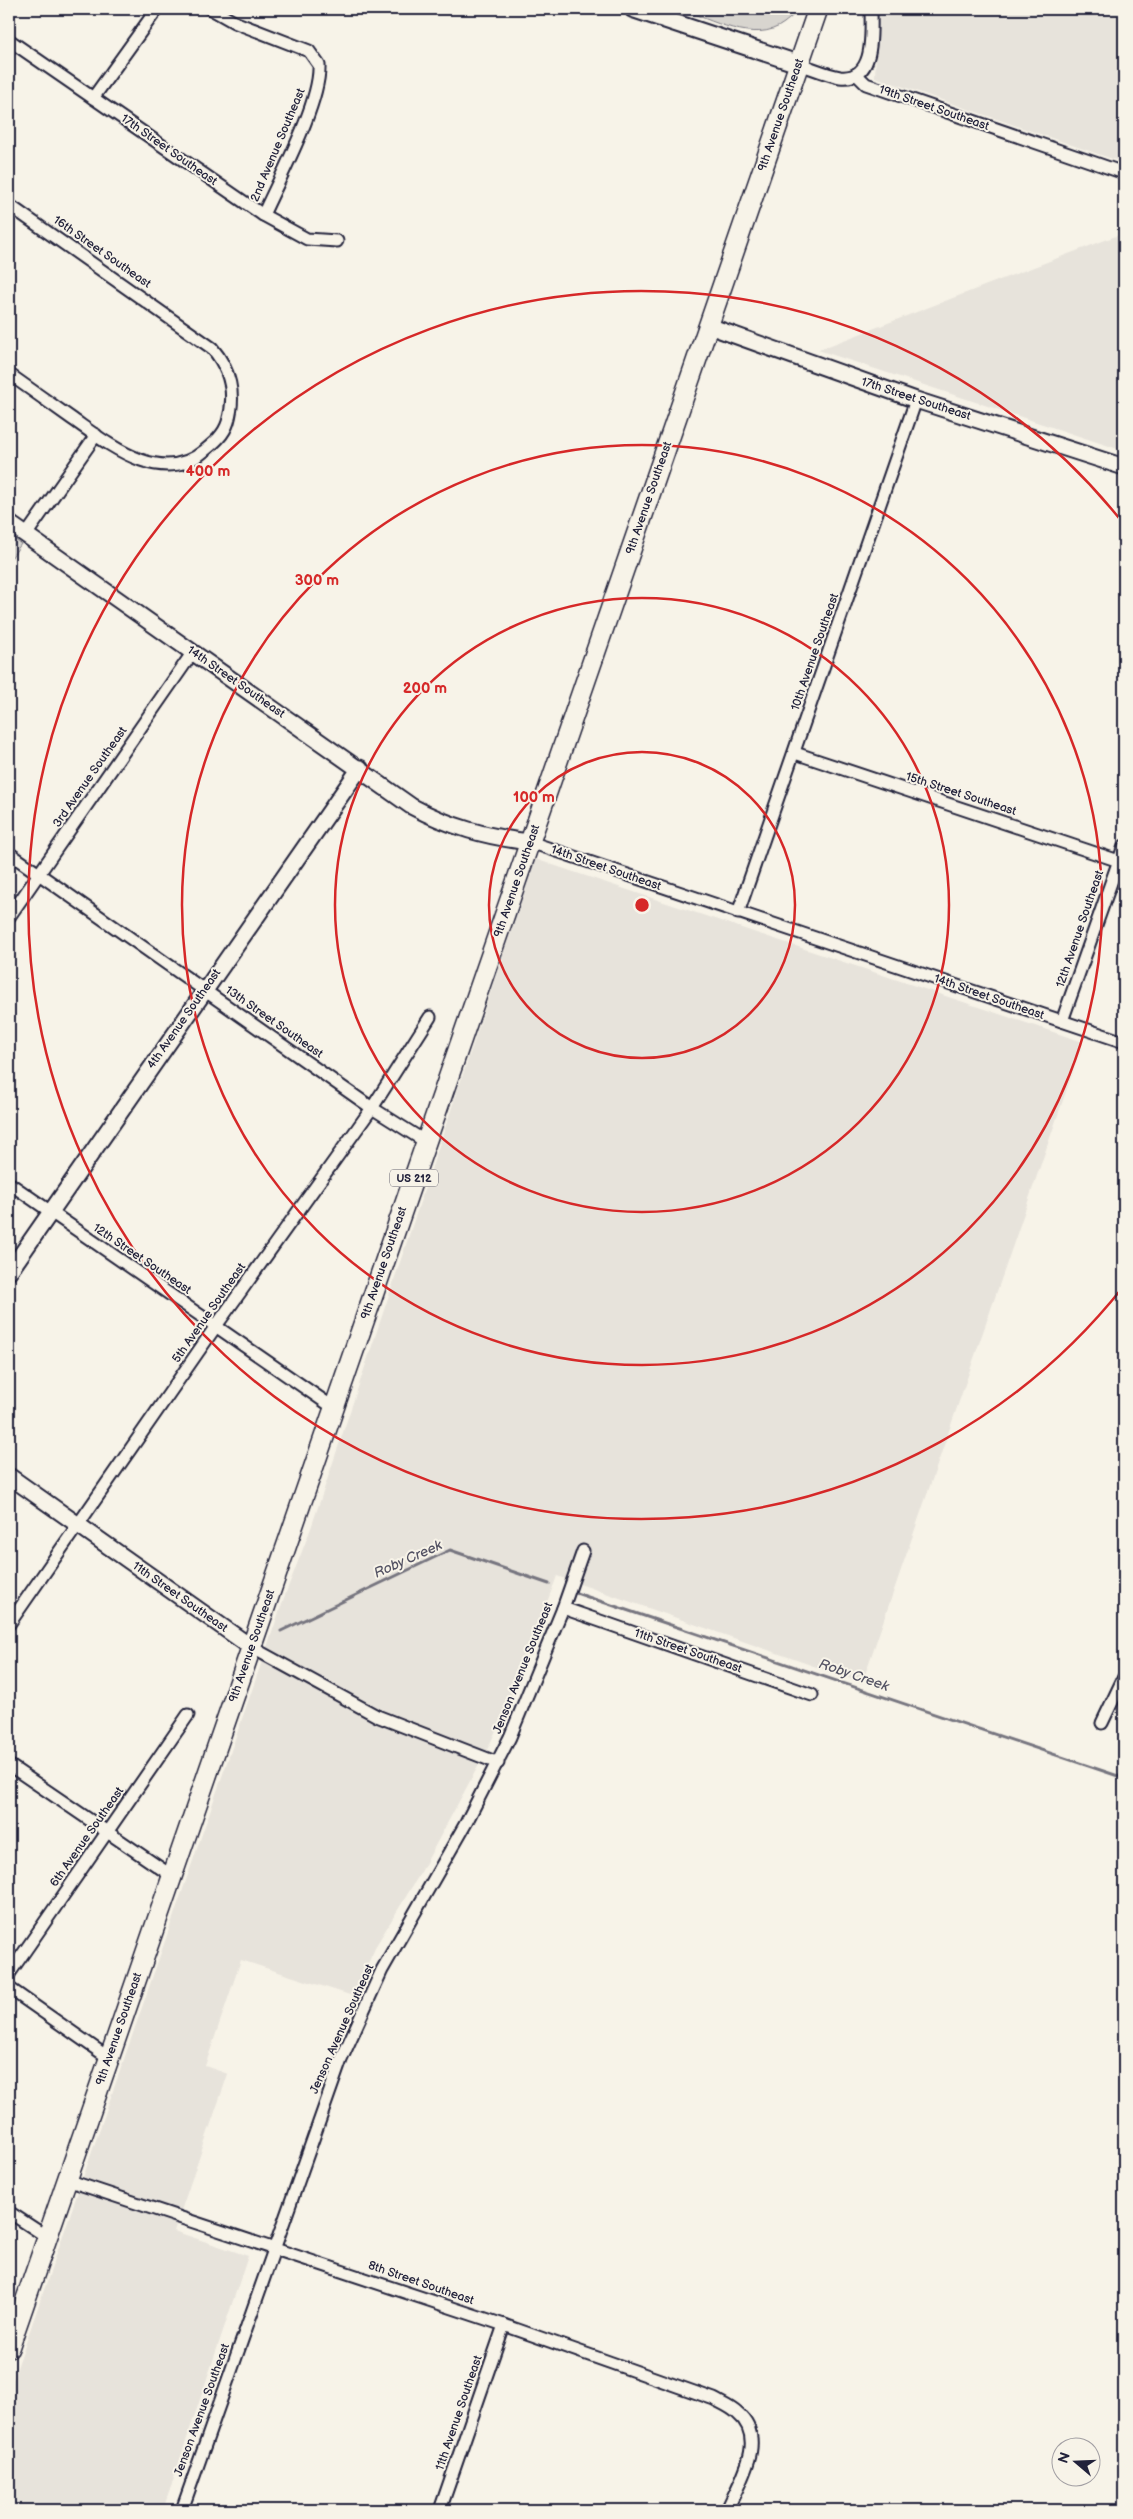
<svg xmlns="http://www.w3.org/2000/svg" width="1133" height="2519" viewBox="0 0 1133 2519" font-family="'Balsamiq Sans',sans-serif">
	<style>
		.built { fill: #e7e3db }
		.green { fill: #d8d5cf; stroke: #7d7c85 }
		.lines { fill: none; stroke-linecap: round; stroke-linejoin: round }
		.stream { stroke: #76747f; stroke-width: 3 }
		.minor-casing { stroke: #22223b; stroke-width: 15 }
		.tertiary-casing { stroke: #22223b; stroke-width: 19 }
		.secondary-casing { stroke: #22223b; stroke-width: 20 }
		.primary-casing { stroke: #22223b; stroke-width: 22 }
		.minor { stroke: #f7f3e8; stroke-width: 11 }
		.tertiary { stroke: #f7f3e8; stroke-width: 15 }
		.secondary { stroke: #f7f3e8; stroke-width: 16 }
		.primary { stroke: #f7f3e8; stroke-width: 19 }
		.ring { fill: none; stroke: #d62828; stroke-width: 2.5 }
		.labels { text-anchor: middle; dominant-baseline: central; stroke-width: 4; stroke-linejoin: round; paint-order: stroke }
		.shield { fill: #f7f3e8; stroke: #62616f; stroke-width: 1 }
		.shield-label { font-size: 11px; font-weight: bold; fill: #22223b }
		.street-label { font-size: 12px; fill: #22223b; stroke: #f7f3e8 }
		.water-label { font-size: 14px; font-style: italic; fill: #535263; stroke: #f7f3e8 }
		.centre { fill: #d62828; stroke: #f7f3e8; stroke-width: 2.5 }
		.ring-label { font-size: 15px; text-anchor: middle; font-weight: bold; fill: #d62828; stroke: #f7f3e8; stroke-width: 4; stroke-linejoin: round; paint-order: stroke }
	</style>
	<rect width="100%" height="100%" fill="#f7f3e8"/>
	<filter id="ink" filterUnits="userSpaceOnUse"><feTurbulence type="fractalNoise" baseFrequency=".02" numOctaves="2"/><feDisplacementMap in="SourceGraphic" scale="10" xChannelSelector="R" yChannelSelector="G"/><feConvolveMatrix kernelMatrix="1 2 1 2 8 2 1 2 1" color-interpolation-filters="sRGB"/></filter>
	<g filter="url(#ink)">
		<g class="built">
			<path d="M878 9H1124V163L875 77Z"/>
			<path d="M1124 233V451L818 350 1010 276Z"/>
			<path d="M535 859 1083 1042 862 1683 557 1576 515 1687 490 1744 421 1872 377 1944 353 1996 241 1960 205 2066 228 2074 174 2231 248 2256 163 2510H9V2391L285 1595 311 1528Z"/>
		</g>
		<g class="green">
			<path d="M680 9H797C794 16 790 18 784 23 755 45 710 19 680 9Z"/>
			<path d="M9 535 21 544 9 561Z"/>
		</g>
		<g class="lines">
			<g class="stream">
				<path d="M576 1593 1124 1778"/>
				<path d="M281 1631 450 1550 549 1584"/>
			</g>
			<defs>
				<g id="minor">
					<path d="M211 9 234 22 309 51 319 65C321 102 279 179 263 215"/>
					<path d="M9 40 263 215 307 239 337 241"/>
					<path d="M799 64C812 68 827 75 840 77 876 81 871 32 871 9"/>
					<path d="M856 74 866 84 1124 173"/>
					<path d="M93 98 157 9"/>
					<path d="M9 205 212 348C230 369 236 395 228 422 224 435 214 443 204 451 161 488 107 443 71 418 50 403 30 389 9 374"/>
					<path d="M26 535 96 435"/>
					<path d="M795 753 1119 861"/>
					<path d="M530 842 1124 1042"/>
					<path d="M9 853 372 1108 426 1142"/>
					<path d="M738 913 916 400"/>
					<path d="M9 917 193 652"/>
					<path d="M1062 1021 1124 846"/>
					<path d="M9 1183 334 1408"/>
					<path d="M563 1608 812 1695"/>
					<path d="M9 1624 216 1326 372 1108 430 1017"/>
					<path d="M251 1647 377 1716 498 1763"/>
					<path d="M1102 1723 1124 1677"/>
					<path d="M9 1765 172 1876"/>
					<path d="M9 1974 188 1715"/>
					<path d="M9 1988 109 2058"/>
					<path d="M67 2180 504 2325 714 2399C721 2403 731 2407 737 2413 769 2439 739 2482 727 2510"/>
					<path d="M9 2212 47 2237"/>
					<path d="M182 2510 341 2060 382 1970 466 1823 510 1737 563 1608 583 1551"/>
					<path d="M440 2510 504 2325"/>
				</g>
				<g id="tertiary">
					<path d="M709 326 916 400 1124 467"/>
					<path d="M9 523 411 806C450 827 487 837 530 842"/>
					<path d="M9 1272 360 768"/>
					<path d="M9 1476 251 1647"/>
				</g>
				<path id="secondary" d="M633 9 799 64"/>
				<path id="primary" d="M9 2348 818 9"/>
			</defs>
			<use href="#minor" class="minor-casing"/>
			<use href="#tertiary" class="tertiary-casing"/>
			<use href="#secondary" class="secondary-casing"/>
			<use href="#primary" class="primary-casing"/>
			<use href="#minor" class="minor"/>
			<use href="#tertiary" class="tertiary"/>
			<use href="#secondary" class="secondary"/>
			<use href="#primary" class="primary"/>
		</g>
	</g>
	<g class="ring">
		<circle cx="642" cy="905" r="153"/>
		<circle cx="642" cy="905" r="307"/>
		<circle cx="642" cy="905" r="460"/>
		<path d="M1123 1287A614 614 0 1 1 1123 523"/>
	</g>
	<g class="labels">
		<rect class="shield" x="390" y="1169.5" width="48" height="17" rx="4"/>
		<g class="shield-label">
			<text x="414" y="1178">US 212</text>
		</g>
		<g class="street-label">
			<text transform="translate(934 108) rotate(19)">19th Street Southeast</text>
			<text transform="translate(781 115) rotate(-71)">9th Avenue Southeast</text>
			<text transform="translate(278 145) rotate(-67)">2nd Avenue Southeast</text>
			<text transform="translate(169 150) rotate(35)">17th Street Southeast</text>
			<text transform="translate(102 252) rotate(35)">16th Street Southeast</text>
			<text transform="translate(916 399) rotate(18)">17th Street Southeast</text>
			<text transform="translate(649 498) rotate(-71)">9th Avenue Southeast</text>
			<text transform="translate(815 652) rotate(-71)">10th Avenue Southeast</text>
			<text transform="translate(236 682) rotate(35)">14th Street Southeast</text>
			<text transform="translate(90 777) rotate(-55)">3rd Avenue Southeast</text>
			<text transform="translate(961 794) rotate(18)">15th Street Southeast</text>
			<text transform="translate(606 868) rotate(19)">14th Street Southeast</text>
			<text transform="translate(517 881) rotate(-71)">9th Avenue Southeast</text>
			<text transform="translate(1080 929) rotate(-71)">12th Avenue Southeast</text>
			<text transform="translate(989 997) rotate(19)">14th Street Southeast</text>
			<text transform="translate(184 1019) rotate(-55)">4th Avenue Southeast</text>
			<text transform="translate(274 1022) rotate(35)">13th Street Southeast</text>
			<text transform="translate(142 1259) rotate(34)">12th Street Southeast</text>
			<text transform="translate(384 1263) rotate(-71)">9th Avenue Southeast</text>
			<text transform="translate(209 1313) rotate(-55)">5th Avenue Southeast</text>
			<text transform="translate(180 1597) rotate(35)">11th Street Southeast</text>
			<text transform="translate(252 1646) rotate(-71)">9th Avenue Southeast</text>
			<text transform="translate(688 1651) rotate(19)">11th Street Southeast</text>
			<text transform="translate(523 1668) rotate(-68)">Jenson Avenue Southeast</text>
			<text transform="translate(87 1837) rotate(-55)">6th Avenue Southeast</text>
			<text transform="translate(119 2029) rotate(-71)">9th Avenue Southeast</text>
			<text transform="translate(342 2029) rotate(-66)">Jenson Avenue Southeast</text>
			<text transform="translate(421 2283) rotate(19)">8th Street Southeast</text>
			<text transform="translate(202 2410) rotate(-70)">Jenson Avenue Southeast</text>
			<text transform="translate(459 2413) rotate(-71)">11th Avenue Southeast</text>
		</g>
		<g class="water-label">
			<text transform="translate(408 1559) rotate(-24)">Roby Creek</text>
			<text transform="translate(854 1675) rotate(19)">Roby Creek</text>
		</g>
	</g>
	<circle cx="642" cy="905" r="8" class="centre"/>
	<g class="ring-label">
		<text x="208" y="476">400 m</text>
		<text x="317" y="585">300 m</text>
		<text x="425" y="693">200 m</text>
		<text x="534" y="802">100 m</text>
	</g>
	<rect width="1133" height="2519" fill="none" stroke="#f7f3e8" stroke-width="30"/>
	<rect x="15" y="15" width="1103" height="2489" fill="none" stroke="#22223b" stroke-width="2" filter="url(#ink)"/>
	<g transform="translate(1076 2462) rotate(289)"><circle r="24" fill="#f7f3e8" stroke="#a29fa3"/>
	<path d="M0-4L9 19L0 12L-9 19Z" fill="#22223b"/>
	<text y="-8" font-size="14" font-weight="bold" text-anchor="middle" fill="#22223b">N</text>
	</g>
</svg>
